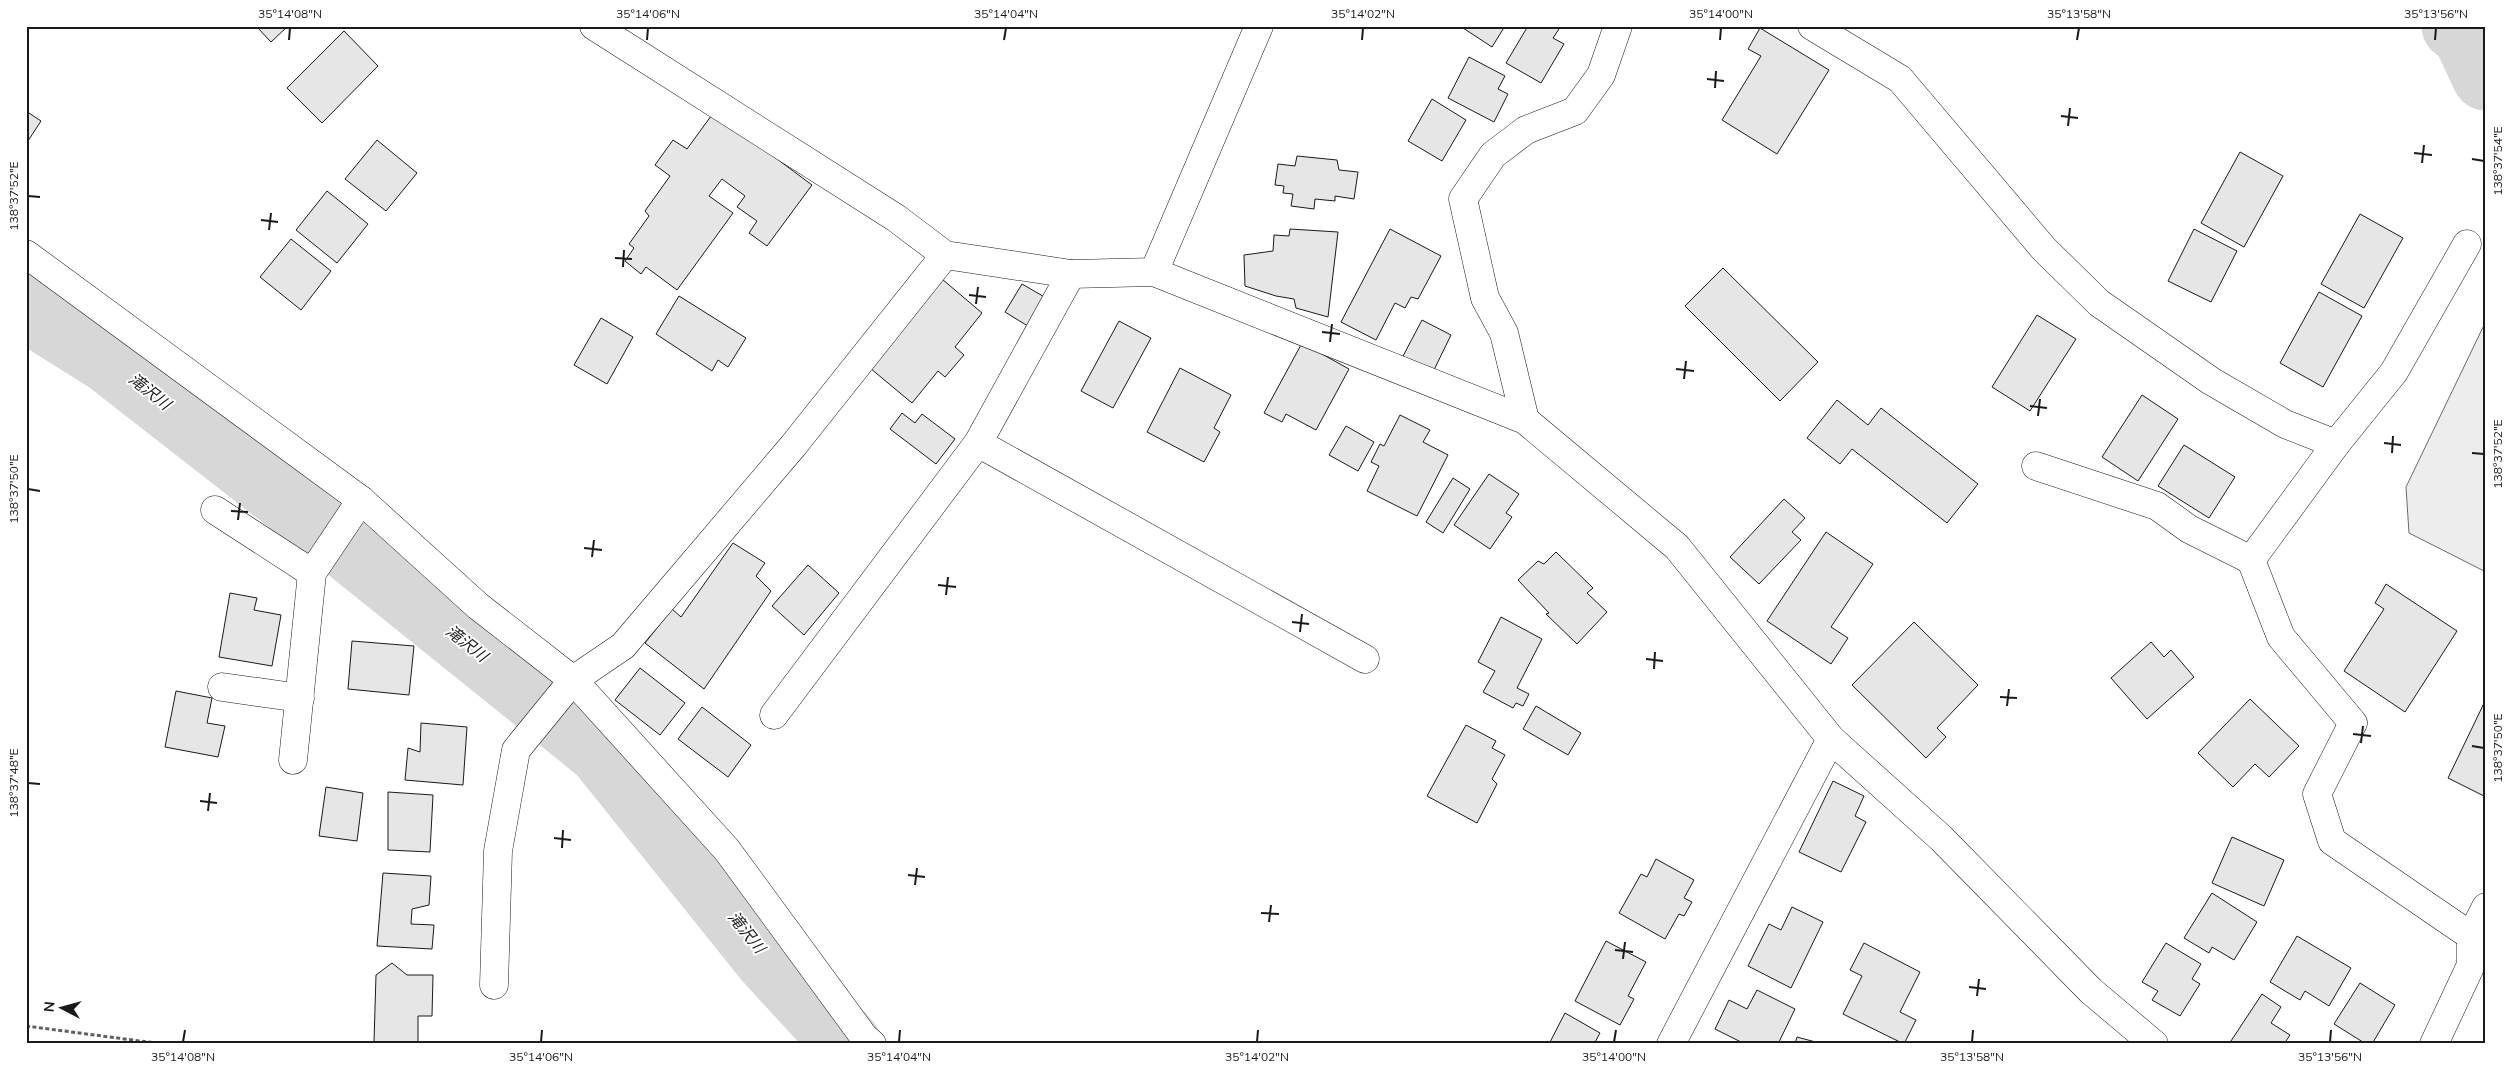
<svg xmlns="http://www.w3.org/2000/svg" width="2512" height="1070" viewBox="0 0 2512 1070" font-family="Mulish,'Noto Sans JP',sans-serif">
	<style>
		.built { fill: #ededed; stroke: #6a6a6a }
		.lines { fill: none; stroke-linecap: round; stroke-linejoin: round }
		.river { stroke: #d7d7d7; stroke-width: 69 }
		.building { fill: #e6e6e6; stroke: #1a1a1a }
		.minor-casing { stroke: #1a1a1a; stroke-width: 29 }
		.path { stroke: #5f5f5f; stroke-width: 3; stroke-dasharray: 4 2.5; stroke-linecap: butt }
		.minor { stroke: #fff; stroke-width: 28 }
		.ticks { fill: none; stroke: #1a1a1a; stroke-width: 2 }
		.labels { text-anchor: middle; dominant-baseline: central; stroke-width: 4; stroke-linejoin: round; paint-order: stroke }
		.water-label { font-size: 16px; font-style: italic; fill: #1a1a1a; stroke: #fff }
		.neatline { fill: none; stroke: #1a1a1a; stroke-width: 2 }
		.ticks-label { font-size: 12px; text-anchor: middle; fill: #1a1a1a }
	</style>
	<rect width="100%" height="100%" fill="#fff"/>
	<path class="built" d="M2486 321V572L2409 533 2406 487Z"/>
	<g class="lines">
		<g class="river">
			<path d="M2456 26 2466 33 2486 76"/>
			<path d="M26 307 109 359 309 515 601 750 768 958 847 1044"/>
		</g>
	</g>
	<g class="building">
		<path d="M256 26H288L271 42Z"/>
		<path d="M1460 26H1505L1492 47Z"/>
		<path d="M1528 26H1561L1553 38 1564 44 1541 83 1506 63Z"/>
		<path d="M1760 28 1829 70 1777 154 1722 120 1761 56 1748 49Z"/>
		<path d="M344 31 378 66 322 123 287 88Z"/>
		<path d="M1469 57 1505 76 1498 89 1508 94 1494 122 1448 98Z"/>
		<path d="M1432 99 1466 120 1442 161 1408 141Z"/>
		<path d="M26 111 41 121 26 144Z"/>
		<path d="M714 112 812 185 767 246 749 233 757 221 737 207 745 196 722 179 709 196 733 213 677 290 646 267 641 274 625 261 634 248 629 244 649 216 645 211 670 176 655 165 673 140 687 149Z"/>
		<path d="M377 140 417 173 386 211 345 179Z"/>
		<path d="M2240 152 2283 176 2244 247 2201 223Z"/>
		<path d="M1297 156 1337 160 1339 170 1358 172 1354 199 1335 196V201L1315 199 1314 209 1291 206 1293 194 1283 193 1284 186 1275 185 1278 164 1295 166Z"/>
		<path d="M327 191 368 224 337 263 296 230Z"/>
		<path d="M2360 214 2403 238 2364 308 2321 284Z"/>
		<path d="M1290 229 1338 232 1328 317 1296 308 1294 299 1276 296 1245 286 1244 255 1273 251 1274 235 1289 236Z"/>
		<path d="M1390 229 1441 256 1418 299 1411 297 1405 308 1395 303 1376 340 1341 322Z"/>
		<path d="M2194 229 2237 251 2211 302 2168 281Z"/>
		<path d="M291 239 331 271 301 310 260 277Z"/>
		<path d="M1723 268 1818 362 1780 401 1685 306Z"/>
		<path d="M942 279 982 313 955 347 964 355 945 377 938 371 912 403 870 368Z"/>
		<path d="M1022 284 1048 299 1031 328 1005 312Z"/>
		<path d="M2319 292 2362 316 2323 387 2280 363Z"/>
		<path d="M679 296 746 338 728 367 718 360 712 371 656 334Z"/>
		<path d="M2037 315 2076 339 2030 411 1992 387Z"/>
		<path d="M601 318 633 337 607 384 574 365Z"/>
		<path d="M1422 320 1451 335 1432 374 1402 358Z"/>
		<path d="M1119 321 1151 338 1113 408 1081 391Z"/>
		<path d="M1302 343 1349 369 1316 430 1286 414 1282 422 1264 413Z"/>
		<path d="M1180 368 1231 395 1214 428 1220 432 1204 462 1147 432Z"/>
		<path d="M2142 395 2178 419 2138 481 2102 457Z"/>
		<path d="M1837 400 1868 425 1881 408 1978 484 1947 523 1852 449 1840 464 1807 438Z"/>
		<path d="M902 413 915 423 922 414 955 439 936 464 890 429Z"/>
		<path d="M1400 415 1430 430 1423 442 1448 455 1417 516 1367 491 1379 466 1371 462 1380 444 1384 446Z"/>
		<path d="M1346 426 1374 442 1358 471 1329 455Z"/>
		<path d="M2184 445 2235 477 2209 518 2158 486Z"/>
		<path d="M1489 474 1519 494 1506 513 1512 517 1490 549 1454 525Z"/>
		<path d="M1453 478 1470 489 1443 533 1426 522Z"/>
		<path d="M1784 499 1805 518 1792 532 1801 540 1759 584 1730 557Z"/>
		<path d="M1826 532 1873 564 1831 627 1848 638 1831 664 1767 621Z"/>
		<path d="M733 543 765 563 756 576 771 591 704 689 645 643 672 609 681 617Z"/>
		<path d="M1556 552 1593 588 1587 593 1607 612 1577 644 1546 614 1549 613 1518 580 1538 561 1544 564Z"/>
		<path d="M808 565 839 593 804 635 772 606Z"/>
		<path d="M2386 584 2457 631 2405 712 2344 671 2384 609 2375 603Z"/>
		<path d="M230 593 257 598 254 610 281 615 272 666 219 657Z"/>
		<path d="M1501 617 1542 639 1517 688 1529 694 1523 706 1516 703 1513 708 1483 692 1495 671 1478 662Z"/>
		<path d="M1914 622 1978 685 1937 728 1946 737 1926 758 1852 685Z"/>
		<path d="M352 641 414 646 409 695 348 689Z"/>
		<path d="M2151 642 2164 657 2171 650 2194 677 2147 719 2111 678Z"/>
		<path d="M640 668 685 703 660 735 615 700Z"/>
		<path d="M176 691 212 698 207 723 225 726 218 757 165 747Z"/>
		<path d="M2250 699 2299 746 2269 777 2255 764 2233 787 2198 753Z"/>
		<path d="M2486 699V797L2448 778Z"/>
		<path d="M1536 706 1581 733 1568 755 1523 729Z"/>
		<path d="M702 707 751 745 728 777 678 739Z"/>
		<path d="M421 723 467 727 463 785 405 780 408 748 420 752Z"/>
		<path d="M1466 725 1496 741 1492 748 1505 755 1492 779 1497 784 1477 823 1427 796Z"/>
		<path d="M1833 781 1864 796 1855 816 1866 822 1841 872 1799 852Z"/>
		<path d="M326 787 363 793 357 841 319 836Z"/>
		<path d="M388 792 433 795 430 852 388 850Z"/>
		<path d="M2232 837 2284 860 2264 906 2212 883Z"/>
		<path d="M1656 859 1694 880 1684 898 1692 902 1684 916 1679 914 1665 939 1619 913 1641 874 1647 877Z"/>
		<path d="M383 873 431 876 429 905 412 909 411 924 434 925 432 949 377 946Z"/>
		<path d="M2212 893 2257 922 2234 960 2212 947 2209 953 2184 938Z"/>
		<path d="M1792 907 1823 922 1791 988 1748 966 1769 924 1781 930Z"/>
		<path d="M2297 936 2351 968 2329 1006 2305 991 2300 1000 2270 982Z"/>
		<path d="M1606 941 1646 962 1628 996 1634 999 1620 1025 1575 1001Z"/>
		<path d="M1864 943 1920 972 1900 1012 1916 1020 1904 1044 1843 1014 1862 976 1850 970Z"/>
		<path d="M2166 943 2201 964 2192 979 2200 984 2180 1016 2152 1000 2158 991 2142 982Z"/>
		<path d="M392 963 407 975H433L432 1016H418V1043L374 1042 376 975Z"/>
		<path d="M2360 983 2395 1005 2372 1044H2366L2334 1024Z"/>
		<path d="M1757 990 1795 1009 1778 1044H1745L1715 1029 1729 1000 1747 1009Z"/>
		<path d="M2262 994 2281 1007 2271 1023 2290 1035 2284 1044H2229Z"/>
		<path d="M1565 1013 1600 1033 1594 1044H1549Z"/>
		<path d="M1797 1037 1823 1044H1795Z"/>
	</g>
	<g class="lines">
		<defs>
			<g id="minor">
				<path d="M594 26 896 218 945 255 1071 274 1154 272 1525 420 1677 547 1831 739 1941 838 2091 991 2154 1044"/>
				<path d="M1812 26 1900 79 2044 249 2099 303 2211 381 2285 424 2336 444"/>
				<path d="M2467 244 2394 372 2336 444 2251 560 2281 637 2353 723 2317 794 2332 841 2471 936"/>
				<path d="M26 254 361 500 478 606 573 680 727 850 864 1037 872 1044"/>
				<path d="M1154 272 1259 26"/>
				<path d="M1525 420 1504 333 1485 298 1463 199 1493 155 1526 130 1575 111 1601 75 1618 26"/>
				<path d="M978 443 1365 659"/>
				<path d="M2036 466 2157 506 2189 529 2251 560"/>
				<path d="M215 510 312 573"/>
				<path d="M222 687 300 698"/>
				<path d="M774 715 978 443 1071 274"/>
				<path d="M293 760 312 573 361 500"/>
				<path d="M494 985 498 851 516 750 573 680 623 646 793 446 945 255"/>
				<path d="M1671 1044 1831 739"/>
				<path d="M2434 1044 2471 965V936L2486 907"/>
			</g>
		</defs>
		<use href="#minor" class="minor-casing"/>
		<path class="path" d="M26 1026 163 1044"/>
		<use href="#minor" class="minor"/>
	</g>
	<path class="ticks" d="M289 40 290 28M647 40 648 28M1004 40 1006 28M1362 40 1363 28M1720 40 1721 28M2077 40 2079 28M2435 40 2436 28M1707 79 1724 81M1715 88 1716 71M2061 116 2078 118M2068 126 2070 108M2414 153 2432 155M2472 159 2484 161M2422 163 2424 145M28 196 40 197M261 220 278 222M269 230 271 213M615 258 632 259M623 267 624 250M969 295 986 297M976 304 978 287M1322 332 1340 334M1330 342 1332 324M1676 369 1694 371M1684 379 1686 361M2030 406 2047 408M2038 416 2040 399M2384 443 2401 445M2392 453 2393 436M2472 453 2484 454M28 489 40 491M231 511 248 512M238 520 240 503M584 548 602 550M592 557 594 540M938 585 956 587M946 595 948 577M1292 622 1309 624M1300 632 1302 614M1646 659 1663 661M1654 669 1655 652M2000 697 2017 698M2007 706 2009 689M2353 734 2371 736M2361 743 2363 726M2472 746 2484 748M28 783 40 784M200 801 217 803M208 811 210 793M554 838 571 840M562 848 563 830M908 875 925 877M915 885 917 868M1261 913 1279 914M1269 922 1271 905M1615 950 1633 952M1623 959 1625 942M1969 987 1986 989M1977 996 1979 979M183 1042 185 1030M541 1042 542 1030M899 1042 900 1030M1257 1042 1258 1030M1614 1042 1616 1030M1972 1042 1973 1030M2330 1042 2331 1030"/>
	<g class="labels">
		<g class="water-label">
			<text transform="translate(150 391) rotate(38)">滝沢川</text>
			<text transform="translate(467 643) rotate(38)">滝沢川</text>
			<text transform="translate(747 932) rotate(51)">滝沢川</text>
		</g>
	</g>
	<rect width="2512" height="1070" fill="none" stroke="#ffffff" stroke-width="55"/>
	<g transform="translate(62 1008) rotate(276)" stroke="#ffffff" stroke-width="4" paint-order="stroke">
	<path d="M0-4L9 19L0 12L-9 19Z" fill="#1a1a1a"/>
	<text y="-8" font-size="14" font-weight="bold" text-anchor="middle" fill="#1a1a1a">N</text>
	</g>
	<rect x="28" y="28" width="2456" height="1014" class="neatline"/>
	<g class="ticks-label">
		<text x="290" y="18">35°14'08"N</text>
		<text x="648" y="18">35°14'06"N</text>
		<text x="1006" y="18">35°14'04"N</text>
		<text x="1363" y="18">35°14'02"N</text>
		<text x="1721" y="18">35°14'00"N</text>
		<text x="2079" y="18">35°13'58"N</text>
		<text x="2436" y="18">35°13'56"N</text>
		<text transform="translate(2498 161) rotate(-90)" y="4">138°37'54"E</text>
		<text transform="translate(14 196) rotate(-90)" y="4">138°37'52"E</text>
		<text transform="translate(2498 454) rotate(-90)" y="4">138°37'52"E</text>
		<text transform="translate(14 489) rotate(-90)" y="4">138°37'50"E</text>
		<text transform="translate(2498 748) rotate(-90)" y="4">138°37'50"E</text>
		<text transform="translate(14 783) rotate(-90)" y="4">138°37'48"E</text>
		<text x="183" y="1061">35°14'08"N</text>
		<text x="541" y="1061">35°14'06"N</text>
		<text x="899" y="1061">35°14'04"N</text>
		<text x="1257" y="1061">35°14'02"N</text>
		<text x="1614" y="1061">35°14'00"N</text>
		<text x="1972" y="1061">35°13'58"N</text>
		<text x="2330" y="1061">35°13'56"N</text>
	</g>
</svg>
